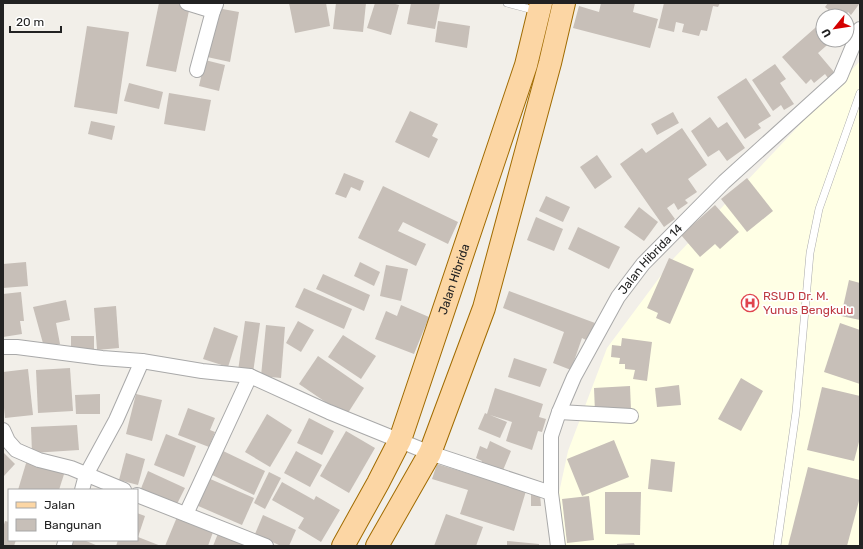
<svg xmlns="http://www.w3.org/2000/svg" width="863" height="549" viewBox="0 0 863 549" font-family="Rubik,sans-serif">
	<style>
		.education { fill: #ffffe5 }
		.building { fill: #c7bfb8 }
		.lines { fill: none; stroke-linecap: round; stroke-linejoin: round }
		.lane-casing { stroke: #a9a9a9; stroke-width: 8 }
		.street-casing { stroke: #a9a9a9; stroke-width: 16 }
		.primary-casing { stroke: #a06b00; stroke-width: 24 }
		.lane { stroke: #fff; stroke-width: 7 }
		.street { stroke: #fff; stroke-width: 14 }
		.primary { stroke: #fcd6a4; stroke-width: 22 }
		.labels { text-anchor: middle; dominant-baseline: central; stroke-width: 3.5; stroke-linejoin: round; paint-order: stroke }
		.street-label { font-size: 12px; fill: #222; stroke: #fff }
		.health-label { font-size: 12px; fill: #be3a42; stroke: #fff; text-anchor: start }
	</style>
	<rect width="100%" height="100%" fill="#f2efe9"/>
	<path class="education" d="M860 61V546H562L557 502 568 451 607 348 674 258Z"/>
	<g class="building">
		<path d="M159 3H178L190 6 176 72 146 66Z"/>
		<path d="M289 3H326L330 26 295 33Z"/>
		<path d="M336 3H366L363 32 333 29Z"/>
		<path d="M375 3H392L399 5 391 35 367 28Z"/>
		<path d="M411 3H440L435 29 407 24Z"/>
		<path d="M601 3H635L633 12 658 19 650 48 573 28 579 6 599 12Z"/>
		<path d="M664 3H720L718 7 713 6 707 31 701 30 699 36 682 32 684 24 676 22 674 32 658 28Z"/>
		<path d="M828 3H860L851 15 848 12 845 16H836L825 7Z"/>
		<path d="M217 8 239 12 230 62 207 57Z"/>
		<path d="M438 21 470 26 467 48 435 42Z"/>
		<path d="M823 21V40H833L818 53 834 72 828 78 825 74 814 83 811 79 806 84 782 57Z"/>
		<path d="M87 26 129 32 117 114 74 107Z"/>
		<path d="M205 60 225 65 219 91 199 86Z"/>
		<path d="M775 64 786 79 780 83 794 104 784 110 781 105 773 111 752 80Z"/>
		<path d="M746 78 771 116 758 124 761 128 745 139 717 97Z"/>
		<path d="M129 83 163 92 159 109 124 101Z"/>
		<path d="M169 93 211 100 205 131 164 124Z"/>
		<path d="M410 111 438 124 432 136 438 139 429 158 395 142Z"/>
		<path d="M673 112 679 123 657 135 651 124Z"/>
		<path d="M710 117 718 128 727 122 745 148 727 161 719 150 708 157 691 131Z"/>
		<path d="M91 121 115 126 112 140 88 134Z"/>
		<path d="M682 128 707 165 688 179 697 192 685 200 688 203 678 210 674 203 667 208 675 219 664 227 620 164 642 148 646 153Z"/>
		<path d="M597 155 612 177 595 189 580 167Z"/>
		<path d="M344 173 364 181 360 191 351 187 346 198 335 194Z"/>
		<path d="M747 178 773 211 747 232 721 199Z"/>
		<path d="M383 186 458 222 448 244 403 222 398 231 426 244 416 266 358 238Z"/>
		<path d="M546 196 570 207 563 222 539 211Z"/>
		<path d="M715 205 739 232 720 249 715 244 700 257 681 235Z"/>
		<path d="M639 207 658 222 644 241 624 227Z"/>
		<path d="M536 217 563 229 554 251 527 240Z"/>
		<path d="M578 227 620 247 609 269 568 249Z"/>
		<path d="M669 258 694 269 670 324 656 318 658 313 647 308Z"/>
		<path d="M26 262 28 286 3 288V264Z"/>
		<path d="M360 262 380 272 374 286 354 276Z"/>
		<path d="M386 265 408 269 401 301 380 296Z"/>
		<path d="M323 274 370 295 364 311 316 289Z"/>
		<path d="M849 280 860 283V320L841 316Z"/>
		<path d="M304 288 352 309 344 329 295 307Z"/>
		<path d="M509 291 595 323 588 341 582 338 571 370 553 363 564 332 503 308Z"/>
		<path d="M21 292 24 321H20L22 334 3 337V294Z"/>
		<path d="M66 300 70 320 56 323 60 344 44 347 33 307Z"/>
		<path d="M401 305 429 317 414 354 375 339 386 311 397 316Z"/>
		<path d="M116 306 119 348 97 350 94 308Z"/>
		<path d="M245 321 260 323 253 373 238 371Z"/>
		<path d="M298 321 314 330 301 352 286 343Z"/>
		<path d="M840 323 860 330V384L824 372Z"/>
		<path d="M266 325 285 327 281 378 261 376Z"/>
		<path d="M214 327 238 336 228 367 203 359Z"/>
		<path d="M343 335 376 356 361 379 328 357Z"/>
		<rect x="71" y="336" width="23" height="17"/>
		<path d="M622 338 652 342 647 381 633 379 635 370 625 369V364H619L620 358 611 357 612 345 621 346Z"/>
		<path d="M318 356 364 388 346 416 299 384Z"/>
		<path d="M514 358 547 369 540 387 508 377Z"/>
		<path d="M70 368 73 411 38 413 36 370Z"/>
		<path d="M28 369 33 415 5 418 3 398V372Z"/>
		<path d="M741 378 763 391 741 431 718 419Z"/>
		<path d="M679 385 681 405 657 407 655 388Z"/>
		<path d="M630 386 631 410 595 412 594 388Z"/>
		<path d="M822 387 860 396V438L854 461 807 450Z"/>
		<path d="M495 388 543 404 539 417 546 419 542 432 538 431 532 450 506 441 512 422 490 415 507 422 500 438 478 429 485 413 487 414Z"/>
		<path d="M100 394V414H76L75 395Z"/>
		<path d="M136 394 162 400 152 441 126 434Z"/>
		<path d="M188 408 215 418 210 430 215 432 209 447 178 435Z"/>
		<path d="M267 414 292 430 270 467 245 452Z"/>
		<path d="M309 418 334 431 322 455 297 443Z"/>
		<path d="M77 425 79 450 32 453 31 427Z"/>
		<path d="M346 431 375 448 349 493 320 476Z"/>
		<path d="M166 434 196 446 184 477 154 465Z"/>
		<path d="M614 440 629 477 582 496 567 459Z"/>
		<path d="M490 441 511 451 501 475 479 466 482 461 476 458 480 446 487 449Z"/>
		<path d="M219 449 265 471 254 495 208 473Z"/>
		<path d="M296 451 322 465 310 487 284 473Z"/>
		<path d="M3 452 15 464 3 477Z"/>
		<path d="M126 453 145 459 138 485 119 480Z"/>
		<path d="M651 459 675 462 672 492 648 489Z"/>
		<path d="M27 460 65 471 59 490H18Z"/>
		<path d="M437 464 526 491 514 531 460 514 468 490 432 479Z"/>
		<path d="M808 467 860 480V497L847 546H788Z"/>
		<path d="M148 471 185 488 176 506 140 491Z"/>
		<path d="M269 472 281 478 265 509 254 503Z"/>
		<path d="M208 478 254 498 242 525 196 505Z"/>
		<path d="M282 482 314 500 316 496 340 510 321 542 298 528 304 518 272 500Z"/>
		<path d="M605 492H641L640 535 605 534Z"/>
		<path d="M531 494H540L541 506H531Z"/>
		<path d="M589 496 594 540 567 543 562 499Z"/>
		<path d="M137 513 145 516 138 537 161 546H116L118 540H137Z"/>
		<path d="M446 514 483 527 476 546H434Z"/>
		<path d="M263 515 296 530 289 546H281L255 534Z"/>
		<path d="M177 517 213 532 208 546H165Z"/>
		<path d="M5 521 9 522V540H16L14 546H3V528Z"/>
		<path d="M219 531 247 546H213Z"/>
		<path d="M72 540H84L98 546H69Z"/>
		<path d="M507 541 539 544V546H507Z"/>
		<path d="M634 543 635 546H617V544Z"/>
	</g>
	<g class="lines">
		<defs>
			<g id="lane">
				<path d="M507 3 537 11"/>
				<path d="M777 546 796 412 810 253 819 209 860 93"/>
			</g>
			<g id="street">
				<path d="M187 3 213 11 216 4"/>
				<path d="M197 70 213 11"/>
				<path d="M3 347H17L102 358 142 361 202 371 250 376 329 412 430 453 551 493"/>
				<path d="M559 412 631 416"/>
				<path d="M3 430 8 441 16 450 39 460 71 468 124 490"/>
				<path d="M82 490 86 475 116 420 142 361"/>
				<path d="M137 495 266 546"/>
				<path d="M186 514 250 376"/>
				<path d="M64 546 66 540"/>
				<path id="s1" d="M558 546 551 493V436L559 412 574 377 618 297 643 264 724 182 840 77 860 29"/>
			</g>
			<g id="primary">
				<path id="s2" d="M343 546 378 483 400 440 526 65 541 3"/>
				<path d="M377 546 430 453 484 308 550 63 564 3"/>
			</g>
		</defs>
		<use href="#lane" class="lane-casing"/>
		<use href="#street" class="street-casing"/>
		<use href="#primary" class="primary-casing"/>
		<use href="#lane" class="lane"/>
		<use href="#street" class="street"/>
		<use href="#primary" class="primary"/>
	</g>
	<defs>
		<symbol id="hospital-ring" viewBox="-11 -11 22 22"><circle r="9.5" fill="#fff" stroke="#e0444e" stroke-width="1.5"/><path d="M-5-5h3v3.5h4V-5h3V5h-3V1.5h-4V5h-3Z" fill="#e0444e"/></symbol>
	</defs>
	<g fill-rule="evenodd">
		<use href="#hospital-ring" x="740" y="293" width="20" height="20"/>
	</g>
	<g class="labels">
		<g class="street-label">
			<text stroke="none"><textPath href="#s1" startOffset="315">Jalan Hibrida 14</textPath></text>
			<text stroke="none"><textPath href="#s2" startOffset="290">Jalan Hibrida</textPath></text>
		</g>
		<g class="health-label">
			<text x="763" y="296">RSUD Dr. M.<tspan x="763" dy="14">Yunus Bengkulu</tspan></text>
		</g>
	</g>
	<rect width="863" height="549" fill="none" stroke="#222222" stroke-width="8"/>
	<rect x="8" y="489" width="130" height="52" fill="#ffffff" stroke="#a7a7a7"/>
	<rect x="16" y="502" width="20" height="6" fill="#fcd6a4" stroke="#a7a7a7"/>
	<text x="44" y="509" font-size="12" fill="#222222">Jalan</text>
	<rect x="16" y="519" width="20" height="12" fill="#c7bfb8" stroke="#a7a7a7"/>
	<text x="44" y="529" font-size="12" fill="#222222">Bangunan</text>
	<g transform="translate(835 28) rotate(240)"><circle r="19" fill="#ffffff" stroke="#a7a7a7"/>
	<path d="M0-3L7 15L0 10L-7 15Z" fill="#d40000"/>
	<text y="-6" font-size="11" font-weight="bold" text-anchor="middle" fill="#222222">U</text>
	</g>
	<path d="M10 26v6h51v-6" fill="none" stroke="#222222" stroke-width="2"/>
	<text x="16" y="26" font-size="12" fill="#222222" stroke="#ffffff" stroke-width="3" paint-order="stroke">20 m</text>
</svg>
